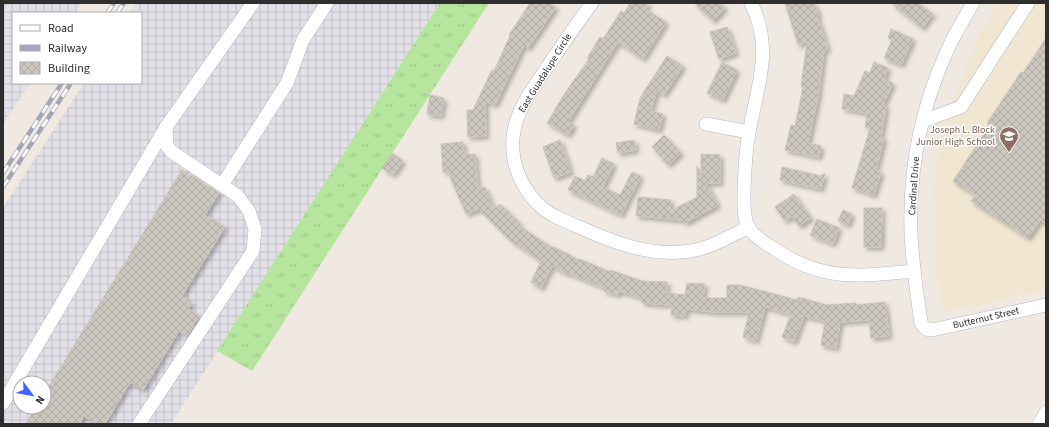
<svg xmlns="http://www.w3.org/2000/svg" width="1049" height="427" viewBox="0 0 1049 427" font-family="'Source Sans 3',sans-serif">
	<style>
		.industrial { fill: url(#industrial-grid); fill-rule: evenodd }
		.education { fill: #f0e6d1 }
		.grass { fill: url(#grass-tufts) }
		.building { fill: url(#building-cross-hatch); stroke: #cbc5ba; filter: url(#shadow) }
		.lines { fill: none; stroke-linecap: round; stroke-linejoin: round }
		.minor-casing { stroke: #b4b7c1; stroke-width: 14 }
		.minor { stroke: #fff; stroke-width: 13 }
		.rail-casing { stroke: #a3a6b8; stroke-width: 4.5 }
		.rail { stroke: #fff; stroke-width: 3; stroke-dasharray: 9; stroke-linecap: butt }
		.labels { text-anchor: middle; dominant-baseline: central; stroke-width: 3; stroke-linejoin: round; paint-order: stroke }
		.street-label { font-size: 10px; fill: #2e2e2e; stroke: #fff }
		.education-label { font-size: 10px; fill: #785e54; stroke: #fff; text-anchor: end }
	</style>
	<defs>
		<pattern id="industrial-grid" width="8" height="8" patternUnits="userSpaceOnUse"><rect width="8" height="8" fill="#e3e1e8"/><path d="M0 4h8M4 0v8" fill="none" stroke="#c3c1c7"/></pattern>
		<pattern id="grass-tufts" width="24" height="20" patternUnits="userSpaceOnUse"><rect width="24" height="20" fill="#b6e59e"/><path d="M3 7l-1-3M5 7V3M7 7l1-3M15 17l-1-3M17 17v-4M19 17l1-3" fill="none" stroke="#9dc588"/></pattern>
		<pattern id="building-cross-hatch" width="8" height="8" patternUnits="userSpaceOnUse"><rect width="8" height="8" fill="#cbc7bf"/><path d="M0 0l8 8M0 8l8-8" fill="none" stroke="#afaba4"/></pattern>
		<filter id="shadow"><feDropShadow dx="3" dy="3" stdDeviation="2" flood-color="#0004"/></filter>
	</defs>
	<rect width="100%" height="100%" fill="#efe9e1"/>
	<g class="industrial">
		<path d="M3 3H82L76 13H13V83H30L3 124Z"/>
		<path d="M136 3H440L171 424H3V208L84 83H141V13H130ZM20 383H44V407H20Z"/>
	</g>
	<path class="education" d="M998 3H1046V289L1005 300 943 312 936 268 934 184 942 130 978 35Z"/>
	<path class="grass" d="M440 3H489L252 371 217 351Z"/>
	<g class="building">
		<path d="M530 3H549L556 7 528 48 524 45 495 105 485 101 486 136 468 137 467 110H473L492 70 494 71 510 36 509 35Z"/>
		<path d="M630 3H649L645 9 666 22 643 59 618 42 568 122 574 125 568 135 547 123 565 93 589 59 587 58 600 37 603 39 621 11 624 13Z"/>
		<path d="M694 3H720L725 8 713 21Z"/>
		<path d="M785 3H814L819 15 817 16 828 49 824 50 818 97 808 143 821 146 819 157 785 150 791 125 795 126 803 87 801 86 807 42 798 45Z"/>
		<path d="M891 3H918L933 14 922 28Z"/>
		<path d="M727 27 736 53 719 59 710 32Z"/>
		<path d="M891 29 913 39 901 65 884 58 892 40 888 38Z"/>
		<path d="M1046 38V224L1040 220 1028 238 971 201 975 195 953 181 990 125 987 123 1021 72 1023 73Z"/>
		<path d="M667 56 683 66 664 95 657 90 651 111 663 114 659 130 634 124 640 98Z"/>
		<path d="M722 62 737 70 723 100 707 93Z"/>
		<path d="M874 62 888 68 884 79 893 83 883 105 886 106 881 137 884 138 876 170 881 172 874 195 864 192V186L862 191 852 188 870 128 865 127 867 113 842 109 844 94 854 96 865 71 870 73Z"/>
		<path d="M430 95 444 98 441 116 427 114Z"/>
		<path d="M664 135 681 153 668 165 652 147Z"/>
		<path d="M560 140 571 172 554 178 543 147Z"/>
		<path d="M634 140 636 150 618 153 616 143Z"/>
		<path d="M463 142 464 155 475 154 478 190 485 187 494 209 500 204 521 225 519 226 553 248 554 247 579 260 580 259 610 272V270L642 281 667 282V293L685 295 687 283 705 284 703 298H727V285H740L797 300 798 297 827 305 856 303V305L885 302 889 336 871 338 869 320 840 322 836 348 821 345 825 321 804 316 794 342 782 337 791 314 765 307 756 341 743 337 749 312H715L686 309 685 316 671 315 672 305 642 303V298L619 291 618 295 604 291 605 288 568 273 567 274 552 266 541 288 531 282 541 261 511 241 479 209 466 214 450 177 449 172H443L441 144Z"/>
		<path d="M392 153 403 161 393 175 382 168Z"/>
		<path d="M701 154 720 155V183H706L718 205 685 223 683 220 636 216 638 197 671 200 670 211 697 197V166L701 174Z"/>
		<path d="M602 158 614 164 603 187 620 195 632 172 641 176 621 215 568 190 575 176 585 181 588 175 593 177Z"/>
		<path d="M782 167 821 176 825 173 821 189 780 180Z"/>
		<path d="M182 170 219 193 205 215 225 227 182 296 192 303 188 309 199 316 187 336 179 331 143 390 130 382 105 424H97L84 416 79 424H26L36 407H44V394Z"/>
		<path d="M794 194 811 218 799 226 792 216 785 221 775 207Z"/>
		<path d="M864 208H882L881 247H864Z"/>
		<path d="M843 210 852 214 848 225 838 221Z"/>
		<path d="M817 219 839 228 833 244 810 235Z"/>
	</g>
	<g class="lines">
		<defs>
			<g id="minor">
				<path d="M592 3C578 22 565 41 552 60 537 83 515 109 513 138 511 162 520 186 538 204 549 215 564 221 579 227 615 243 651 257 690 251 711 248 730 236 749 227"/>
				<path d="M751 3C774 49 757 87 749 133 745 153 745 171 744 191 744 202 743 216 748 227 754 237 767 244 776 250 824 282 860 276 914 271"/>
				<path d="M973 3C964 19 954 35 947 51 921 108 909 170 911 232 912 263 917 293 921 323L926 329 932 330 1046 305"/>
				<path d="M923 121 961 107 1028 3"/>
				<path d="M706 124 749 132"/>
				<path d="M222 185 287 83 303 40 327 3"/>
				<path d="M3 403 166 127 253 3"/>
				<path d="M139 424 253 251 255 229 249 211 238 196 172 152 167 146 166 127"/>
				<path d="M1039 424 1046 412"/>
			</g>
		</defs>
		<use href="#minor" class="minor-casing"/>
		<use href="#minor" class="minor"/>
		<defs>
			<g id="rail">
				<path d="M107 13 114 3"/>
				<path d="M117 13 124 3"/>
				<path d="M3 173 62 83"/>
				<path d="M3 187 71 83"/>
			</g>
		</defs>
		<use href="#rail" class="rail-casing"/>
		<use href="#rail" class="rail"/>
	</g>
	<defs>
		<symbol id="school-pin" viewBox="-11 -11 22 30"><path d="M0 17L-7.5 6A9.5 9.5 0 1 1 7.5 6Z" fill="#8d6e63" stroke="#fff"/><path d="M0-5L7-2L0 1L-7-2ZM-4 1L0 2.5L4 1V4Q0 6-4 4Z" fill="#fff"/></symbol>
	</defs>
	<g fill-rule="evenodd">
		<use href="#school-pin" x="998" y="125" width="22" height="30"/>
	</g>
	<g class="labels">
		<g class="street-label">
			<text transform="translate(545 73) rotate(-58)">East Guadalupe Circle</text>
			<text transform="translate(914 186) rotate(-86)">Cardinal Drive</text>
			<text transform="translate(986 318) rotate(-13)">Butternut Street</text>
		</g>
		<g class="education-label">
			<text x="995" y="130">Joseph L. Block<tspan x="995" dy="12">Junior High School</tspan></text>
		</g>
	</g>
	<rect width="1049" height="427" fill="none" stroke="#2e2e2e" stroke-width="8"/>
	<rect x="12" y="12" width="130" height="72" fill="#ffffff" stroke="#ababab"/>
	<rect x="20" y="25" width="20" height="6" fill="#ffffff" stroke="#ababab"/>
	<text x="48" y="32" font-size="12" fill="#2e2e2e">Road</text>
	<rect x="20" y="45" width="20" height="6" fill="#a3a6b8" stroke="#ababab"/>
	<text x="48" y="52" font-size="12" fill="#2e2e2e">Railway</text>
	<rect x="20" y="62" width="20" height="12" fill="url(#building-cross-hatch)" stroke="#ababab"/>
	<text x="48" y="72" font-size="12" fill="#2e2e2e">Building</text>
	<g transform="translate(32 395) rotate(122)"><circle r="19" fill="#ffffff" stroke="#ababab"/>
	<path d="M0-3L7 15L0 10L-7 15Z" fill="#4264fb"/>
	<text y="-6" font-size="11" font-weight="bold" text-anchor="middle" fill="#2e2e2e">N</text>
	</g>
</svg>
